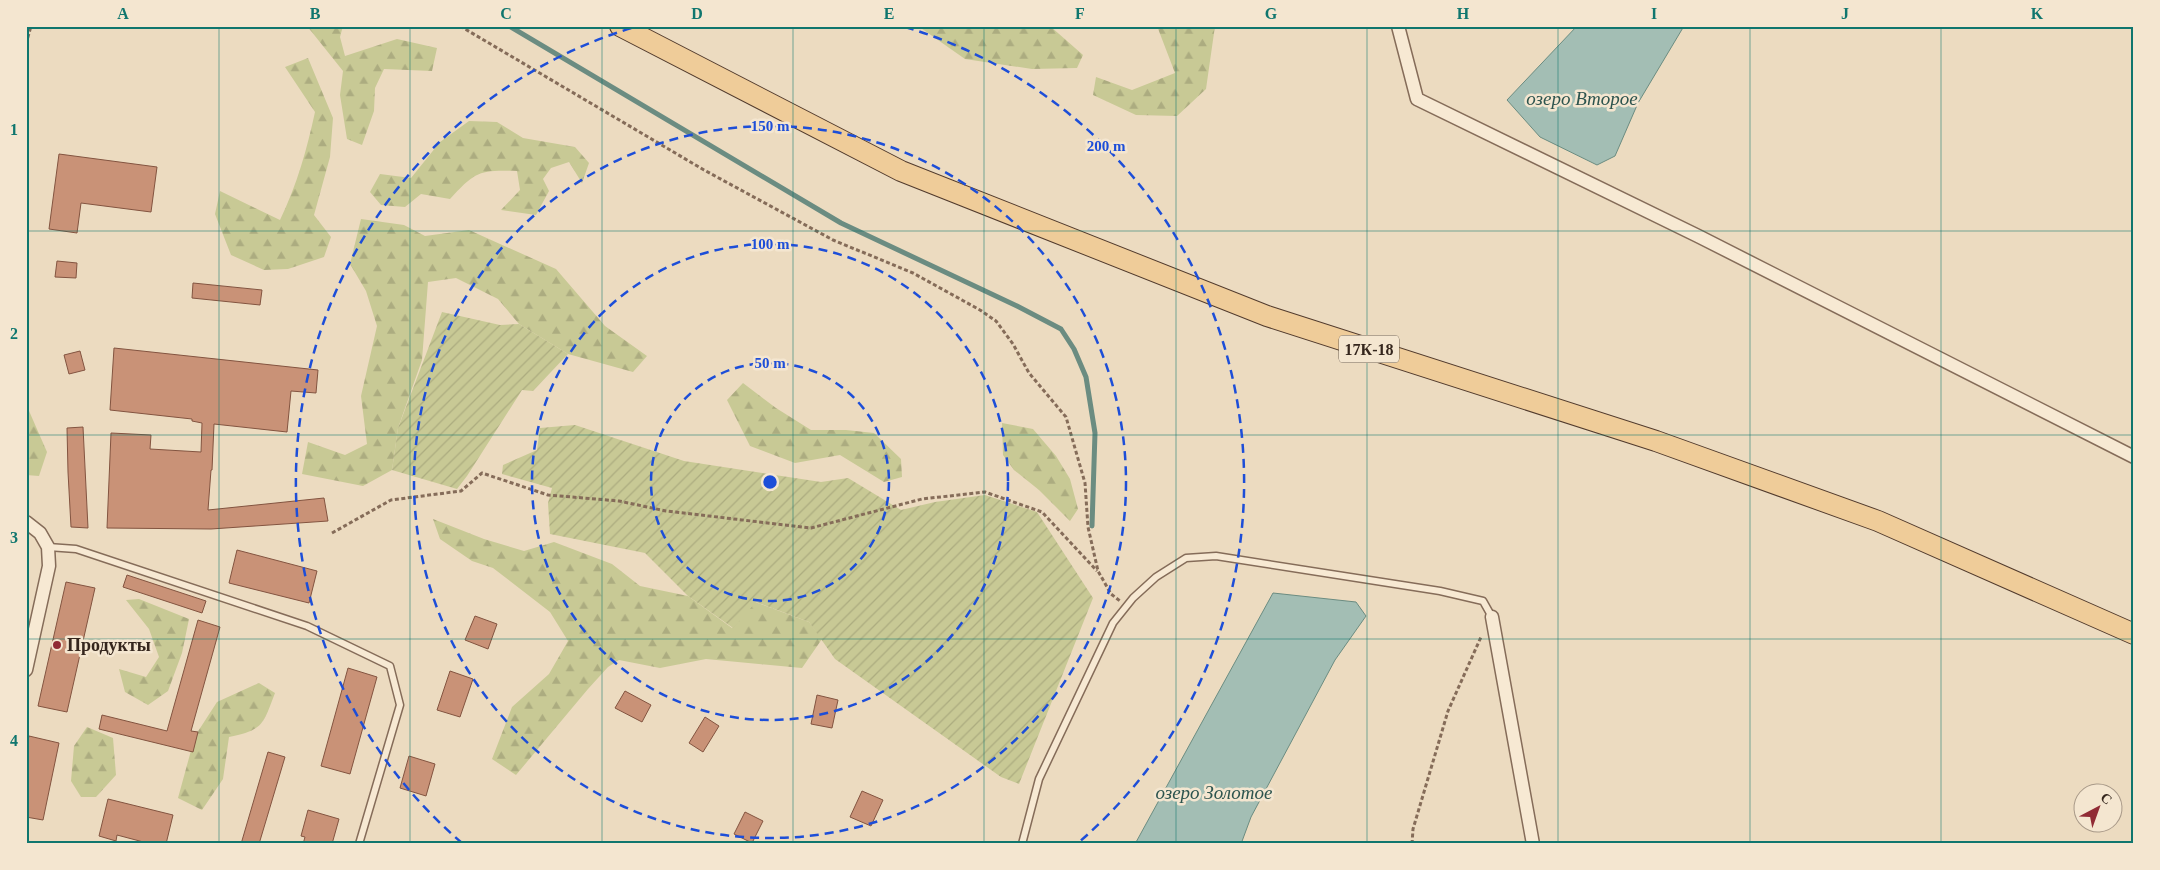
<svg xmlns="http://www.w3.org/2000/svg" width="2160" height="870" viewBox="0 0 2160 870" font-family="Georgia,serif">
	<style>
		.forest { fill: url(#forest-firs) }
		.garden { fill: url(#garden-furrows) }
		.water { fill: #a3beb4; stroke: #6b8c81 }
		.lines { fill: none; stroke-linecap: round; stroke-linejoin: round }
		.stream { stroke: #6b8c81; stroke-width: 5 }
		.building { fill: #c99277; stroke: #835440 }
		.lane-casing { stroke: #856c59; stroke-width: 9 }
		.street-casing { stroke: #856c59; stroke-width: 15 }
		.primary-casing { stroke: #523b2d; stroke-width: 22 }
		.path { stroke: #856c59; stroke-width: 3; stroke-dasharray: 4 2.5; stroke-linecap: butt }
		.lane { stroke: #f7e9d3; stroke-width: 6 }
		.street { stroke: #f7e9d3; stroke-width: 12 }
		.primary { stroke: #efcc99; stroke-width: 20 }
		.grid { fill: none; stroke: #0f766e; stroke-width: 1; stroke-opacity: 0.55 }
		.ring { fill: none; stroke: #1d4ed8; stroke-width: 2.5; stroke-dasharray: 9 6 }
		.poi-dot { fill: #912b35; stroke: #f4e6d0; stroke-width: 2 }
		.labels { text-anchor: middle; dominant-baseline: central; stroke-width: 5; stroke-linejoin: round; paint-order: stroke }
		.shield { fill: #f4e6d0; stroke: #6e6053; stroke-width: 1 }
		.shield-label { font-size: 16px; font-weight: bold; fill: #35261d }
		.poi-label { font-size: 18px; font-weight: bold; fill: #35261d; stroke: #f4e6d0; text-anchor: start }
		.water-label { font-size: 19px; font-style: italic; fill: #2d544e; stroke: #f4e6d0 }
		.centre { fill: #1d4ed8; stroke: #f4e6d0; stroke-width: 2.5 }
		.ring-label { font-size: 15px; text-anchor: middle; font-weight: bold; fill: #1d4ed8; stroke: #f4e6d0; stroke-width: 5; stroke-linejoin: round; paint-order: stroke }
		.neatline { fill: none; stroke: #0f766e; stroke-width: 2 }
		.grid-label { font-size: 16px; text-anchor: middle; font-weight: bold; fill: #0f766e }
	</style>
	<defs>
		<pattern id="forest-firs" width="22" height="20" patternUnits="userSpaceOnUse" patternTransform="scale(1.25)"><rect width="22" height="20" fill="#c8c995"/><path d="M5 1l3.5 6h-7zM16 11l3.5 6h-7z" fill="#acac80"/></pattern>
		<pattern id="garden-furrows" width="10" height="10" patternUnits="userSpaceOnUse" patternTransform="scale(1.25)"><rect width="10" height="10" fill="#c8c995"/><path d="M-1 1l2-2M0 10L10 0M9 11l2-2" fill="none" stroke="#acac80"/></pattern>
	</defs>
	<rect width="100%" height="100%" fill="#ecdbc0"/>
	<g class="forest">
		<path d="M307 26H343L340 37 345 56 397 39 437 48 432 71 384 69 375 88 374 111 362 145 347 139 340 95 343 71Z"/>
		<path d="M918 26H1050L1083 55 1077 68 1032 69 965 59Z"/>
		<path d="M1157 26H1215L1206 89 1177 116 1136 115 1093 95 1096 77 1132 90 1175 73Z"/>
		<path d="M308 58 333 118 330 157 314 215 331 237 324 257 288 269 264 270 231 255 215 214 220 191 280 220C297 185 307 149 315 112L285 67Z"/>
		<path d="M469 121 497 122 523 138 575 147 589 163 582 183 569 162 551 168 543 179 549 191 536 215 501 210 520 190 517 171C479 170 476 171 450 199L421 194 405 207 381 205 370 192 380 174 411 178 440 142Z"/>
		<path d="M361 219 404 225 425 236 469 230 556 269 605 326 647 356 633 372 568 354 519 324 498 299 456 278 428 282 422 360 398 428 392 470 363 486 302 474 308 442 345 455 367 444 361 396 377 326 366 291 350 264Z"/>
		<path d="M743 383 776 408 811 430H846L874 433 901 459 902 477 884 482 840 455 795 463 750 446 727 400Z"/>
		<path d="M26 404 47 452 39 476 26 475Z"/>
		<path d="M1002 423 1033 429 1056 456 1070 479 1078 509 1070 521 1039 490 1014 470 1003 455Z"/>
		<path d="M433 519 484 539 524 551 554 542 612 564 640 586 688 596 732 628 755 602 809 622 822 639 802 668 706 659 660 668 619 660 608 667 588 689 516 775 492 759 512 707 549 674 568 641 550 612 493 568 472 561 440 539Z"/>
		<path d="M139 599 189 619 182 653 168 691 148 705 125 692 119 669 146 677 159 657 149 629 126 600Z"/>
		<path d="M259 683 275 693C263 724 264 730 229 737L223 779 202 810 178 798 195 736 217 702Z"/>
		<path d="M87 727 113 738 116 775 96 797H81L71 781 74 746Z"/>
	</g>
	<g class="garden">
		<path d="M442 312 500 325 519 324 568 354 533 391 522 390 467 476 457 489 392 470 398 428Z"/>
		<path d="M575 425 684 461 821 482 848 478 901 510 935 502 985 495 1037 512 1093 598 1019 784 1001 777 835 659 809 622 756 602 733 628 688 596 645 553 550 534 548 503 552 488 502 474 503 465 537 450 540 428Z"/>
	</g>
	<g class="water">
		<path d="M1577 26H1684L1638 103 1615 156 1597 165 1540 137 1507 100Z"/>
		<path d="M1273 593 1356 602 1366 616 1335 660 1251 817 1241 844H1135Z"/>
	</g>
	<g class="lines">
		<path class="stream" d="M509 26 841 223 1017 306 1061 329 1074 349 1086 377 1095 433 1092 526"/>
	</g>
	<g class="building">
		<path d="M59 154 157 167 151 212 81 203 77 233 49 229Z"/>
		<path d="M57 261 77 263 76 278 55 277Z"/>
		<path d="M193 283 262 290 260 305 192 298Z"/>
		<path d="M114 348 318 370 316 393 291 391 287 432 214 424 212 470H211L208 510 324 498 328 521 211 529 107 528 111 433 151 435 150 449 201 452 202 423 192 421V419L110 410Z"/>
		<path d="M80 351 85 370 69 374 64 355Z"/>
		<path d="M83 427 88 528 71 527 68 472 67 428Z"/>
		<path d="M237 550 317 571 309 603 229 583Z"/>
		<path d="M127 575 206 601 202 613 123 587Z"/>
		<path d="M66 582 95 588 67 712 38 706Z"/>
		<path d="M475 616 497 624 488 649 465 640Z"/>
		<path d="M198 620 220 627 191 731 198 732 193 752 99 729 102 715 167 731Z"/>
		<path d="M348 668 377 677 350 774 321 766Z"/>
		<path d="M450 671 473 679 460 717 437 710Z"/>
		<path d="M625 691 651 705 642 722 615 708Z"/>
		<path d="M817 695 838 700 832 728 811 724Z"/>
		<path d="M705 717 719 726 703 752 689 743Z"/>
		<path d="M29 736 59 743 43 820 26 817V750Z"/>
		<path d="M268 752 285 757 259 844H241Z"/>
		<path d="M409 756 435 764 426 796 400 788Z"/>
		<path d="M862 791 883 800 871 826 850 817Z"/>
		<path d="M108 799 173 815 166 844H151L117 835 116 841 99 836Z"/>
		<path d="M308 810 339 819 332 844H303L305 837 301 836Z"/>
		<path d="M745 812 763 821 752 843 734 834Z"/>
	</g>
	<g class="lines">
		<defs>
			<g id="lane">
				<path d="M48 547 76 549 307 626 390 666 400 705 359 844"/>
				<path d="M1022 844 1039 779 1113 623 1133 598 1156 577 1186 558 1216 556 1440 591 1483 601 1492 617"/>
			</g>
			<g id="street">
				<path d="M1398 26 1417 99 1698 236 2134 457"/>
				<path d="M26 522 40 533 48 547 49 566 26 670"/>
				<path d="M1492 617 1533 844"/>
			</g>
			<path id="primary" d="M620 26 901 171 1267 316 1656 441 1878 521 2134 634"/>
		</defs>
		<use href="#lane" class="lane-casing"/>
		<use href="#street" class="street-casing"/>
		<use href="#primary" class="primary-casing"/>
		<g class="path">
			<path d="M460 26 704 170 833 240 913 273 980 310 996 321 1013 344 1029 373 1066 417 1085 483 1088 527 1098 571 1111 594 1120 601"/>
			<path d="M26 44 31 26"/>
			<path d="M332 533 391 500 461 491 482 473 548 495 619 501 666 511 811 528 922 499 985 492 1042 512 1097 571"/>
			<path d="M1412 844 1413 829 1448 711 1481 637"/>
		</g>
		<use href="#lane" class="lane"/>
		<use href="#street" class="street"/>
		<use href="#primary" class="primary"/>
	</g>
	<path class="grid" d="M219 26V844M410 26V844M602 26V844M793 26V844M984 26V844M1176 26V844M1367 26V844M1558 26V844M1750 26V844M1941 26V844M26 231H2134M26 435H2134M26 639H2134"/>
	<g class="ring">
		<circle cx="770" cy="482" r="119"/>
		<circle cx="770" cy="482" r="238"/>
		<circle cx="770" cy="482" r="356"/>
		<path d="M462 843A475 475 0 0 1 635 27M905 27A475 475 0 0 1 1078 843"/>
	</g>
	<circle class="poi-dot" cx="57" cy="645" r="5"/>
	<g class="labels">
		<rect class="shield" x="1339" y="335.5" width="60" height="27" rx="4"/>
		<g class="shield-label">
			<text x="1369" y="349">17К-18</text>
		</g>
		<g class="poi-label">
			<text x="67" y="645">Продукты</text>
		</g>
		<g class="water-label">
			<text x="1582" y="98">озеро Второе</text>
			<text x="1214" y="792">озеро Золотое</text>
		</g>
	</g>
	<circle cx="770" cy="482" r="8" class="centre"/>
	<g class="ring-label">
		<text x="770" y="131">150 m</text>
		<text x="1106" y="151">200 m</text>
		<text x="770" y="249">100 m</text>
		<text x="770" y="368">50 m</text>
	</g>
	<rect width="2160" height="870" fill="none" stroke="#f4e6d0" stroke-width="55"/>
	<g transform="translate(2098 808) rotate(41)"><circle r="24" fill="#f4e6d0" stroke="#a89988"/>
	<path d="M0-4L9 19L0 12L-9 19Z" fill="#912b35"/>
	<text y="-8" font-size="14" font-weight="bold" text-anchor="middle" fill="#35261d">С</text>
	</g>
	<rect x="28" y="28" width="2104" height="814" class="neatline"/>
	<g class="grid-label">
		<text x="123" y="19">A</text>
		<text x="315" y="19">B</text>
		<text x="506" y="19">C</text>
		<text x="697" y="19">D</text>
		<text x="889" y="19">E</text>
		<text x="1080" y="19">F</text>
		<text x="1271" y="19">G</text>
		<text x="1463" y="19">H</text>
		<text x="1654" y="19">I</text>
		<text x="1845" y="19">J</text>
		<text x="2037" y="19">K</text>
		<text x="14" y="135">1</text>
		<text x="14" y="339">2</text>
		<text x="14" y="543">3</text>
		<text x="14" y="746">4</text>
	</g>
</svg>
